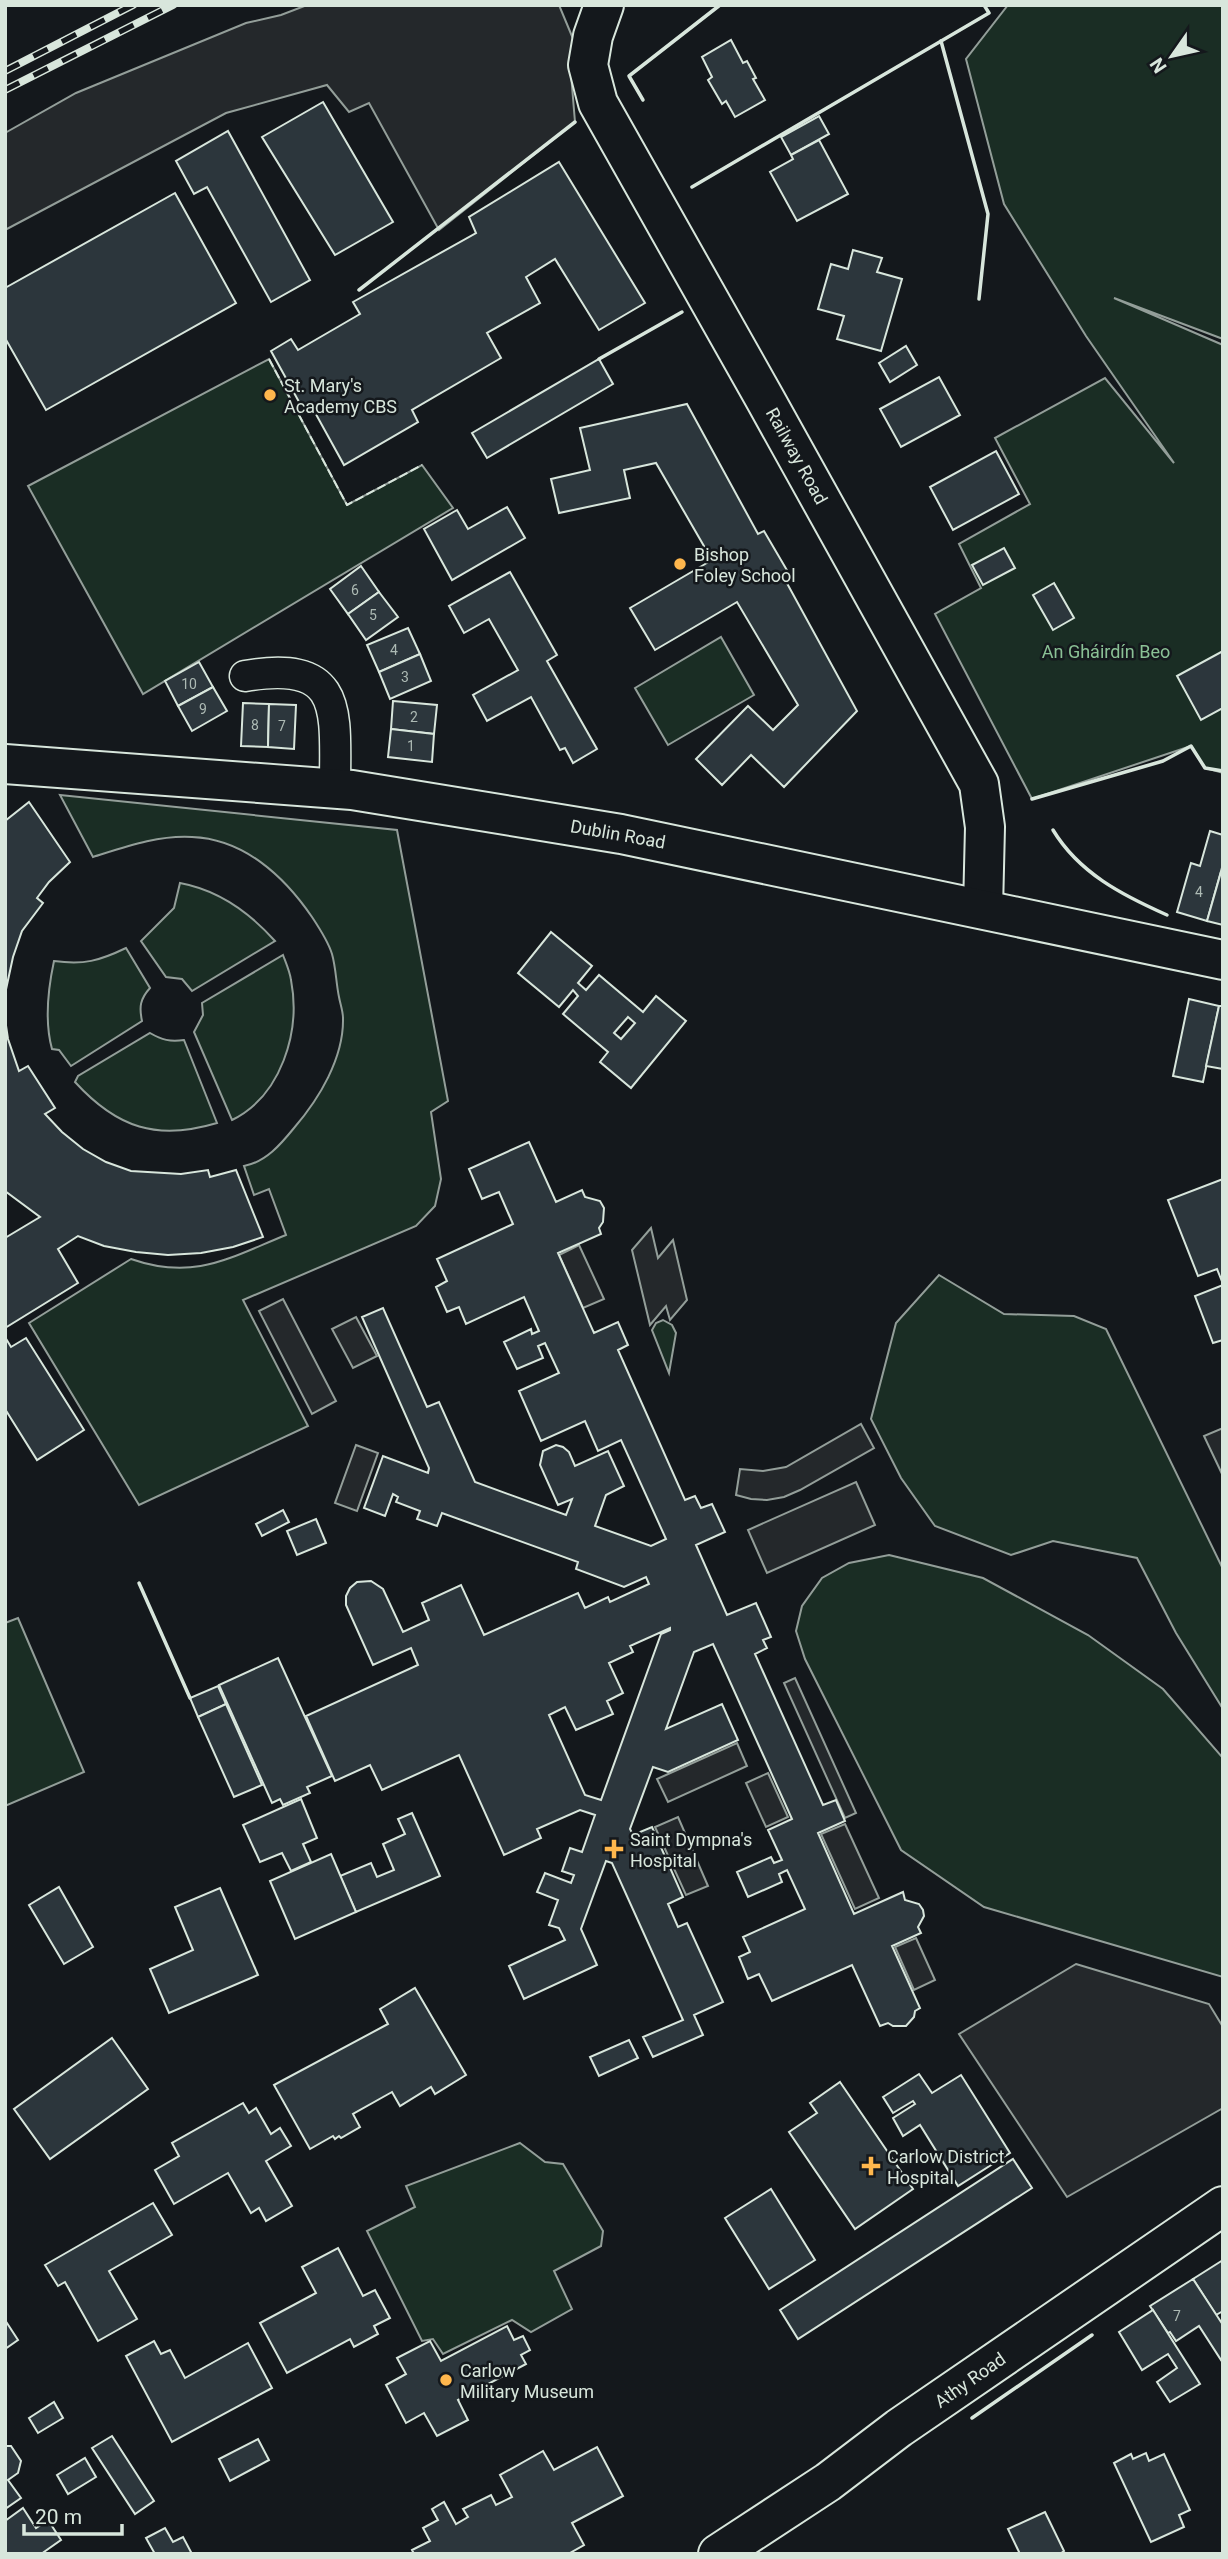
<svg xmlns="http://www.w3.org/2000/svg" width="1228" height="2559" viewBox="0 0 1228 2559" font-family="Roboto,sans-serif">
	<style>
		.green { fill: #1a2d24; stroke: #939e99; stroke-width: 2 }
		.parking { fill: #24282b; stroke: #939e99; stroke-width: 2 }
		.building { fill: #2c363c; stroke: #d8e6dc; stroke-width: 2; fill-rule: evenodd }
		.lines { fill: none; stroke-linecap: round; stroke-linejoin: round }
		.street-casing { stroke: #d8e6dc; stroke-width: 33 }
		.secondary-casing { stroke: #d8e6dc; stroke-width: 42 }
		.street { stroke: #14181c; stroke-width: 30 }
		.secondary { stroke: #14181c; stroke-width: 38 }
		.rail-casing { stroke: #d8e6dc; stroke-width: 8 }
		.rail { stroke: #14181c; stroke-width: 5; stroke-dasharray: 16; stroke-linecap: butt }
		.fence { stroke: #d8e6dc; stroke-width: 2; stroke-dasharray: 9 3.5; stroke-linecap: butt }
		.wall { stroke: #d8e6dc; stroke-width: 3.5 }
		.poi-dot { fill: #ffb74d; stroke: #14181c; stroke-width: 2.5 }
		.labels { text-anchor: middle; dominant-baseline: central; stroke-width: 5; stroke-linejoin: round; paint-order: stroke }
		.number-label { font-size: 14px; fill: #adbab4 }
		.poi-label { font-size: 18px; fill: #d8e6dc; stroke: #14181c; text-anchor: start }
		.street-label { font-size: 18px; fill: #d8e6dc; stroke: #14181c }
		.park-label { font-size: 18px; fill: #8ac095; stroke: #14181c }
	</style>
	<rect width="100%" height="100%" fill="#14181c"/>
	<g class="green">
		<path d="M1008 5H1223V339L1114 298 1223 345V773L1205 768 1191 746 1032 799 935 614 981 588 959 544 1030 504 995 438 1105 378 1174 463 1086 336 1004 204 966 59Z"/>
		<path d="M269 359 347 505 422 465 453 508 143 694 28 486Z"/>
		<path d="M721 637 754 695 668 745 635 688Z"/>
		<path d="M60 795 397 830 448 1101 431 1112 441 1179 435 1206 416 1226 243 1300 308 1426 139 1505 29 1323 131 1259C194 1281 229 1258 286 1235L269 1189 254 1195 244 1166C266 1162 281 1144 294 1128 319 1099 344 1058 343 1018 343 1011 340 1003 339 997 336 983 336 968 332 954 328 941 320 929 312 917 284 876 244 839 192 837 158 835 125 847 93 857Z"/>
		<path d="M180 883C218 890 250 913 275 941L192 991 182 979 166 977 141 941 174 908Z"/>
		<path d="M126 948 150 988C140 999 139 1007 142 1021L71 1066 59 1050 52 1049C44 1020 48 989 54 961 84 965 99 961 126 948Z"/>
		<path d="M283 955C286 963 290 972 291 980 301 1032 281 1096 232 1120L194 1032 203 1015 202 1003Z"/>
		<path d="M150 1033C162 1040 170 1042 184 1040L217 1123C157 1141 117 1128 75 1082L78 1076Z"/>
		<path d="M939 1275 1004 1314 1074 1316 1106 1329 1223 1569V1709L1176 1633 1137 1558 1053 1541 1011 1555 935 1526 901 1478 871 1419 896 1323Z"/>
		<path d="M663 1320 672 1325 676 1333 669 1373 652 1330 656 1323Z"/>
		<path d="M889 1555 983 1578 1088 1635 1163 1689 1223 1758V1977L984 1907 901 1850 805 1659 796 1631 802 1606 822 1578 849 1563Z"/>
		<path d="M18 1618 84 1772 5 1806V1623Z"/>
		<path d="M520 2143 545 2162 563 2164 603 2231 601 2246 554 2271 572 2309 531 2332 512 2320 443 2354 433 2339 422 2341 367 2231 415 2207 406 2186Z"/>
	</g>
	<g class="parking">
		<path d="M307 5H559L574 41 571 74 575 122 439 230 369 103 349 112 327 85 226 113 5 230V133L76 93 246 23 281 15Z"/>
		<path d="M651 1228 658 1258 673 1240 687 1300 670 1320 666 1306 650 1325 632 1250Z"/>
		<path d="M579 1245 604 1299 583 1308 559 1255Z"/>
		<path d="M283 1299 336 1401 312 1414 259 1311Z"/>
		<path d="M356 1317 377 1356 353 1368 332 1329Z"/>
		<path d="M861 1424 874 1448 800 1490 784 1497 767 1500 751 1499 736 1495 740 1469 763 1471 786 1467Z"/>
		<path d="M1223 1428V1476L1204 1436Z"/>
		<path d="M356 1445 378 1453 357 1511 335 1503Z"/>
		<path d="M856 1482 875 1525 767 1573 748 1530Z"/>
		<path d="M795 1678 856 1813 845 1818 784 1683Z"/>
		<path d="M737 1743 747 1766 668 1802 657 1779Z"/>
		<path d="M768 1773 788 1817 766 1827 746 1783Z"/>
		<path d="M678 1817 708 1886 686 1895 655 1827Z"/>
		<path d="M845 1824 879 1898 855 1909 821 1834Z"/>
		<path d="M916 1938 935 1980 914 1990 895 1947Z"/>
		<path d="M1076 1964 1209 2004 1223 2027V2108L1067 2197 959 2034Z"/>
	</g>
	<g class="building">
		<path d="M731 40 743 63 747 61 756 78 753 79 765 100 735 117 726 101 722 104 708 80 712 77 702 57Z"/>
		<path d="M323 102 393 222 335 255 262 137Z"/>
		<path d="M819 116 829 134 791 155 781 137Z"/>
		<path d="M228 131 310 280 271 302 207 187 194 194 176 161Z"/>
		<path d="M819 140 848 194 797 221 770 172 793 159 791 155Z"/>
		<path d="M559 162 645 303 599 330 555 259 526 277 540 303 487 333 501 358 412 410 418 422 344 465 312 407 304 411 271 351 291 339 298 350 360 314 353 302 476 233 469 217Z"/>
		<path d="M175 193 236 303 46 410 5 338V288Z"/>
		<path d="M853 250 882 258 877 272 902 279 881 351 837 339 844 316 818 309 831 264 848 269Z"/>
		<path d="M906 346 917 365 890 382 879 363Z"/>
		<path d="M599 359 613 384 487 458 472 433Z"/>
		<path d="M939 377 960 415 901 447 880 409Z"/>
		<path d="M687 404 758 534 764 531 788 572 783 576 857 711 784 787 751 755 722 785 696 759 748 706 773 730 798 705 737 602 655 650 630 608 712 560 656 463 624 470 630 498 559 513 551 479 590 470 580 428Z"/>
		<path d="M996 451 1019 494 953 530 930 487Z"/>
		<path d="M507 507 525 538 452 580 424 529 457 510 468 529Z"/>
		<path d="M1004 548 1015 568 983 585 972 565Z"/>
		<path d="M361 566 379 592 348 614 330 589Z"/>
		<path d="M510 572 557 655 547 661 597 749 573 763 565 748 560 750 531 697 487 721 473 695 518 670 489 619 464 633 449 606Z"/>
		<path d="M1054 583 1074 618 1053 630 1033 595Z"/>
		<path d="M379 592 398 617 366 640 348 614Z"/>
		<path d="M408 628 420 654 379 672 367 645Z"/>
		<path d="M1223 651V708L1201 720 1177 676Z"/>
		<path d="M420 654 431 681 390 699 379 672Z"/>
		<path d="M199 662 213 687 178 706 165 681Z"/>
		<path d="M213 687 227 711 192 731 178 706Z"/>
		<path d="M393 701 437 705 434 734 391 729Z"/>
		<path d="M243 703 269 704 268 747 241 746Z"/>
		<path d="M269 704 296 705 294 749 268 747Z"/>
		<path d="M391 729 434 734 432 762 388 757Z"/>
		<path d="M29 802 70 862 49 882 37 898 43 903 22 931 13 957 5 994V821Z"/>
		<path d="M1210 831 1223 835V864L1207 921 1177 912 1191 863 1200 866Z"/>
		<path d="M1221 872H1223V925L1207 921Z"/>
		<path d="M551 932 592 966 578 983 586 990 599 975 643 1012 656 996 686 1021 631 1088 600 1062 608 1052 563 1014 578 996 573 990 559 1007 518 973ZM628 1017 635 1023 621 1039 614 1033Z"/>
		<path d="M1189 999 1219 1006 1203 1082 1173 1076Z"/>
		<path d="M1219 1006H1223V1069L1206 1066Z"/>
		<path d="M5 1019 8 1039 19 1071 28 1066 55 1108 45 1114 62 1132 83 1149 106 1162 131 1171 181 1174 208 1170 210 1177 236 1170 263 1237 233 1247 201 1253 168 1255 136 1252 104 1246 78 1236 58 1249 78 1283 5 1328V1238L40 1217 5 1191Z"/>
		<path d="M529 1142 556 1202 582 1190 585 1197 600 1201 604 1208 603 1222 599 1228 601 1234 558 1253 594 1333 618 1322 628 1345 618 1350 685 1500 695 1496 701 1508 712 1504 725 1532 696 1545 727 1615 756 1603 771 1637 763 1640 767 1648 755 1654 823 1805 836 1800 845 1821 818 1833 854 1914 903 1892 905 1900 919 1904 923 1910 924 1916 918 1927 921 1933 892 1946 920 2008 915 2011 914 2017 906 2026H893L888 2023 880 2026 852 1965 772 2001 759 1974 748 1979 739 1957 750 1952 743 1937 805 1909 787 1870 779 1874 782 1882 748 1897 737 1872 771 1857 774 1863 782 1860 768 1830 792 1819 713 1644 694 1652 666 1729 722 1704 738 1740 668 1772 653 1767 630 1829 633 1835 652 1827 683 1897 668 1904 678 1927 687 1923 723 2002 694 2015 703 2035 653 2057 643 2037 683 2020 612 1863 606 1861 581 1929 597 1965 524 1999 509 1966 565 1940 559 1928 549 1925 558 1900 537 1892 545 1873 571 1883 574 1875 562 1871 570 1848 582 1852 595 1815 580 1810 537 1829 541 1838 504 1855 459 1755 382 1790 370 1765 335 1781 306 1716 418 1665 411 1648 373 1665 346 1605V1596L350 1588 357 1582 371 1581 383 1589 403 1632 429 1620 422 1603 461 1585 484 1635 578 1593 585 1608 608 1597 610 1602 649 1584 646 1577 624 1587 576 1569 578 1562 442 1513 437 1526 417 1519 420 1511 396 1502 398 1497 393 1494 385 1516 364 1508 383 1456 428 1473 429 1468 362 1317 383 1308 427 1407 439 1402 475 1482 566 1515 572 1499 558 1505 540 1465 543 1451 556 1445 563 1447 569 1452 575 1466 608 1451 624 1486 606 1495 595 1526 651 1546 666 1539 621 1440 598 1451 585 1421 541 1441 519 1391 559 1373 545 1343 538 1346 543 1358 517 1369 504 1342 531 1329 532 1334 539 1331 524 1297 466 1324 459 1307 447 1312 436 1287 447 1281 437 1259 513 1224 499 1192 482 1199 469 1169ZM670 1628V1630L661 1634 601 1800 585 1795 549 1715 565 1707 576 1730 613 1714 607 1701 623 1693 609 1663 633 1652 630 1646Z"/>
		<path d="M1223 1179V1284L1217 1269 1198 1276 1168 1200Z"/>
		<path d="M1223 1285V1340L1213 1343 1195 1296Z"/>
		<path d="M5 1337 11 1347 26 1338 84 1430 37 1460 5 1409Z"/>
		<path d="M283 1510 289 1522 262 1536 256 1524Z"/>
		<path d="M316 1519 326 1543 297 1555 287 1531Z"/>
		<path d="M278 1658 332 1776 307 1787 310 1793 283 1805 280 1799 272 1803 219 1685Z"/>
		<path d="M218 1686 226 1704 198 1717 190 1698Z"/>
		<path d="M226 1704 262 1785 234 1797 198 1717Z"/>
		<path d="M301 1799 317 1838 303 1844 311 1862 291 1871 282 1853 260 1862 243 1825Z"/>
		<path d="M412 1813 440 1876 356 1912 340 1876 371 1863 377 1877 394 1870 383 1844 405 1834 398 1819Z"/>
		<path d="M331 1854 356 1912 295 1939 270 1881Z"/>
		<path d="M59 1887 93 1947 64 1964 29 1905Z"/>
		<path d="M220 1888 258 1975 169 2013 150 1969 193 1950 175 1907Z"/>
		<path d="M415 1988 466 2075 435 2094 431 2087 400 2106 392 2092 353 2114 360 2127 341 2138 339 2136 335 2139 333 2136 310 2149 274 2085 388 2024 380 2009Z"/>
		<path d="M112 2038 148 2089 50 2159 14 2109Z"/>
		<path d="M629 2040 638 2058 599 2076 590 2057Z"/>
		<path d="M919 2074 932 2093 961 2075 1010 2153 958 2186 920 2125 903 2136 893 2118 915 2104 913 2101 893 2113 883 2097Z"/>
		<path d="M840 2082 913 2189 855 2229 789 2132 817 2113 810 2103Z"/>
		<path d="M243 2103 249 2113 256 2108 271 2134 280 2128 291 2146 266 2161 292 2206 266 2221 259 2208 251 2213 228 2173 174 2204 155 2170 179 2156 172 2143Z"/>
		<path d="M1013 2159 1032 2188 798 2339 780 2310Z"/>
		<path d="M771 2189 815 2260 769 2289 725 2218Z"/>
		<path d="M153 2203 172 2235 109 2271 137 2319 98 2341 65 2282 58 2286 45 2265Z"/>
		<path d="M338 2248 363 2296 375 2290 390 2318 374 2326 378 2334 354 2347 350 2339 287 2373 260 2323 316 2293 302 2267Z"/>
		<path d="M1223 2260V2311L1216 2315 1193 2279Z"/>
		<path d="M1193 2279 1223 2325V2363L1199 2326 1176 2341 1170 2332 1168 2333 1150 2306Z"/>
		<path d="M1153 2310 1200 2384 1170 2402 1157 2382 1177 2368 1168 2354 1142 2370 1119 2332Z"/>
		<path d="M5 2320 18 2340 5 2349Z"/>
		<path d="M507 2326 514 2340 523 2336 530 2350 521 2355 526 2364 458 2400 468 2420 437 2436 424 2413 406 2423 386 2385 406 2374 397 2358 430 2341 441 2361Z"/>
		<path d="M154 2341 161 2354 170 2350 185 2378 248 2343 272 2388 172 2442 126 2356Z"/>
		<path d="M54 2402 63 2418 38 2433 29 2418Z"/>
		<path d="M112 2436 154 2501 135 2514 92 2448Z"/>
		<path d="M258 2439 269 2460 230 2481 219 2459Z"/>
		<path d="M5 2446H11L21 2461 18 2473 8 2480 21 2498 5 2509Z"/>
		<path d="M597 2447 623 2496 572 2523 584 2545 568 2554H414L412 2550 430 2541 423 2528 438 2520 432 2509 444 2502 456 2524 468 2517 463 2509 491 2495 496 2505 512 2497 500 2475 543 2451 554 2470Z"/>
		<path d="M1146 2453 1149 2461 1164 2454 1190 2510 1179 2515 1184 2527 1151 2542 1114 2463 1131 2454 1133 2459Z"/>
		<path d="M85 2458 96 2477 68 2494 57 2475Z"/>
		<path d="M23 2508 36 2528 48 2520 61 2540 41 2554H5V2521Z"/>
		<path d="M1045 2512 1064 2551 1060 2554H1020L1008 2529Z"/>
		<path d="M165 2528 173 2542 183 2537 192 2554H155L146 2538Z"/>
	</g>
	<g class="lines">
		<defs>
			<path id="street" d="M245 676C345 659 335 712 335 787"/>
			<g id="secondary">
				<path d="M604 5 593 36 588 65 598 103 765 399 979 784 985 827 983 909"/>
				<path d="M5 764 352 790 621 834 1223 960"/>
				<path d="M718 2554 828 2482 899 2428 1223 2206"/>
			</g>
		</defs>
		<use href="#street" class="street-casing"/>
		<use href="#secondary" class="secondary-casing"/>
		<use href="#street" class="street"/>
		<use href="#secondary" class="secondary"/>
		<defs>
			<g id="rail">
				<path d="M5 71 133 5"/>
				<path d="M5 90 173 5"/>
			</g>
		</defs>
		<use href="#rail" class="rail-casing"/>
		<use href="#rail" class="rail"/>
		<path class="fence" d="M269 359 347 505 422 465"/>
		<g class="wall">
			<path d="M941 41 988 214 979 299"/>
			<path d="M643 100 629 76 720 5"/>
			<path d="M692 187 989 13 984 5"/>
			<path d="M359 290 575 122"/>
			<path d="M599 359 682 312"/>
			<path d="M1032 799 1163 761 1191 746 1205 768 1223 771"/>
			<path d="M1053 830C1079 873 1122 895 1167 915"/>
			<path d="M139 1583 190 1698"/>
			<path d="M972 2418 1092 2335"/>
		</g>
	</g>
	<g class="poi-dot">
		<circle cx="270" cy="395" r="7"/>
		<circle cx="680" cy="564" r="7"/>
		<path d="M610.5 1838.5h7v7h7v7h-7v7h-7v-7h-7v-7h7z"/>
		<path d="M867.5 2155.5h7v7h7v7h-7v7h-7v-7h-7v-7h7z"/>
		<circle cx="446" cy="2380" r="7"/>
	</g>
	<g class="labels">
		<g class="number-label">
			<text x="355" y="590">6</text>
			<text x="373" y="615">5</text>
			<text x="394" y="650">4</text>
			<text x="405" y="677">3</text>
			<text x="189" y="684">10</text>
			<text x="203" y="709">9</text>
			<text x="414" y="717">2</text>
			<text x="255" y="725">8</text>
			<text x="282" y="726">7</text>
			<text x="411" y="746">1</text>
			<text x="1199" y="892">4</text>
			<text x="1177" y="2316">7</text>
		</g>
		<g class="poi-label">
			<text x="284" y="385">St. Mary's<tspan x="284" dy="21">Academy CBS</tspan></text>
			<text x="694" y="554">Bishop<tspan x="694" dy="21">Foley School</tspan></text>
			<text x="630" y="1839">Saint Dympna's<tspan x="630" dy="21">Hospital</tspan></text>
			<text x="887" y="2156">Carlow District<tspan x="887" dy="21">Hospital</tspan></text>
			<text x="460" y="2370">Carlow<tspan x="460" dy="21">Military Museum</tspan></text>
		</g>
		<g class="street-label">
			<text transform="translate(797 456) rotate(61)">Railway Road</text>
			<text transform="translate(618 834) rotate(10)">Dublin Road</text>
			<text transform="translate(970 2380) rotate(-35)">Athy Road</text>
		</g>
		<g class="park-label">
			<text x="1106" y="651">An Gháirdín Beo</text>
		</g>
	</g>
	<rect width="1228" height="2559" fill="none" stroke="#d8e6dc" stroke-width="14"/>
	<g transform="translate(1172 56) rotate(236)" stroke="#14181c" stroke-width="5" paint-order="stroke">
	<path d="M0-5L12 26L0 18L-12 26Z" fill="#d8e6dc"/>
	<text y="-10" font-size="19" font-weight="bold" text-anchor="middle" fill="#d8e6dc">N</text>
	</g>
	<path d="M24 2524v10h98v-10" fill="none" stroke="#d8e6dc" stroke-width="3.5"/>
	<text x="35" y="2524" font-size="21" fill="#d8e6dc" stroke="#14181c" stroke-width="5" paint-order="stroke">20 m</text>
</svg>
